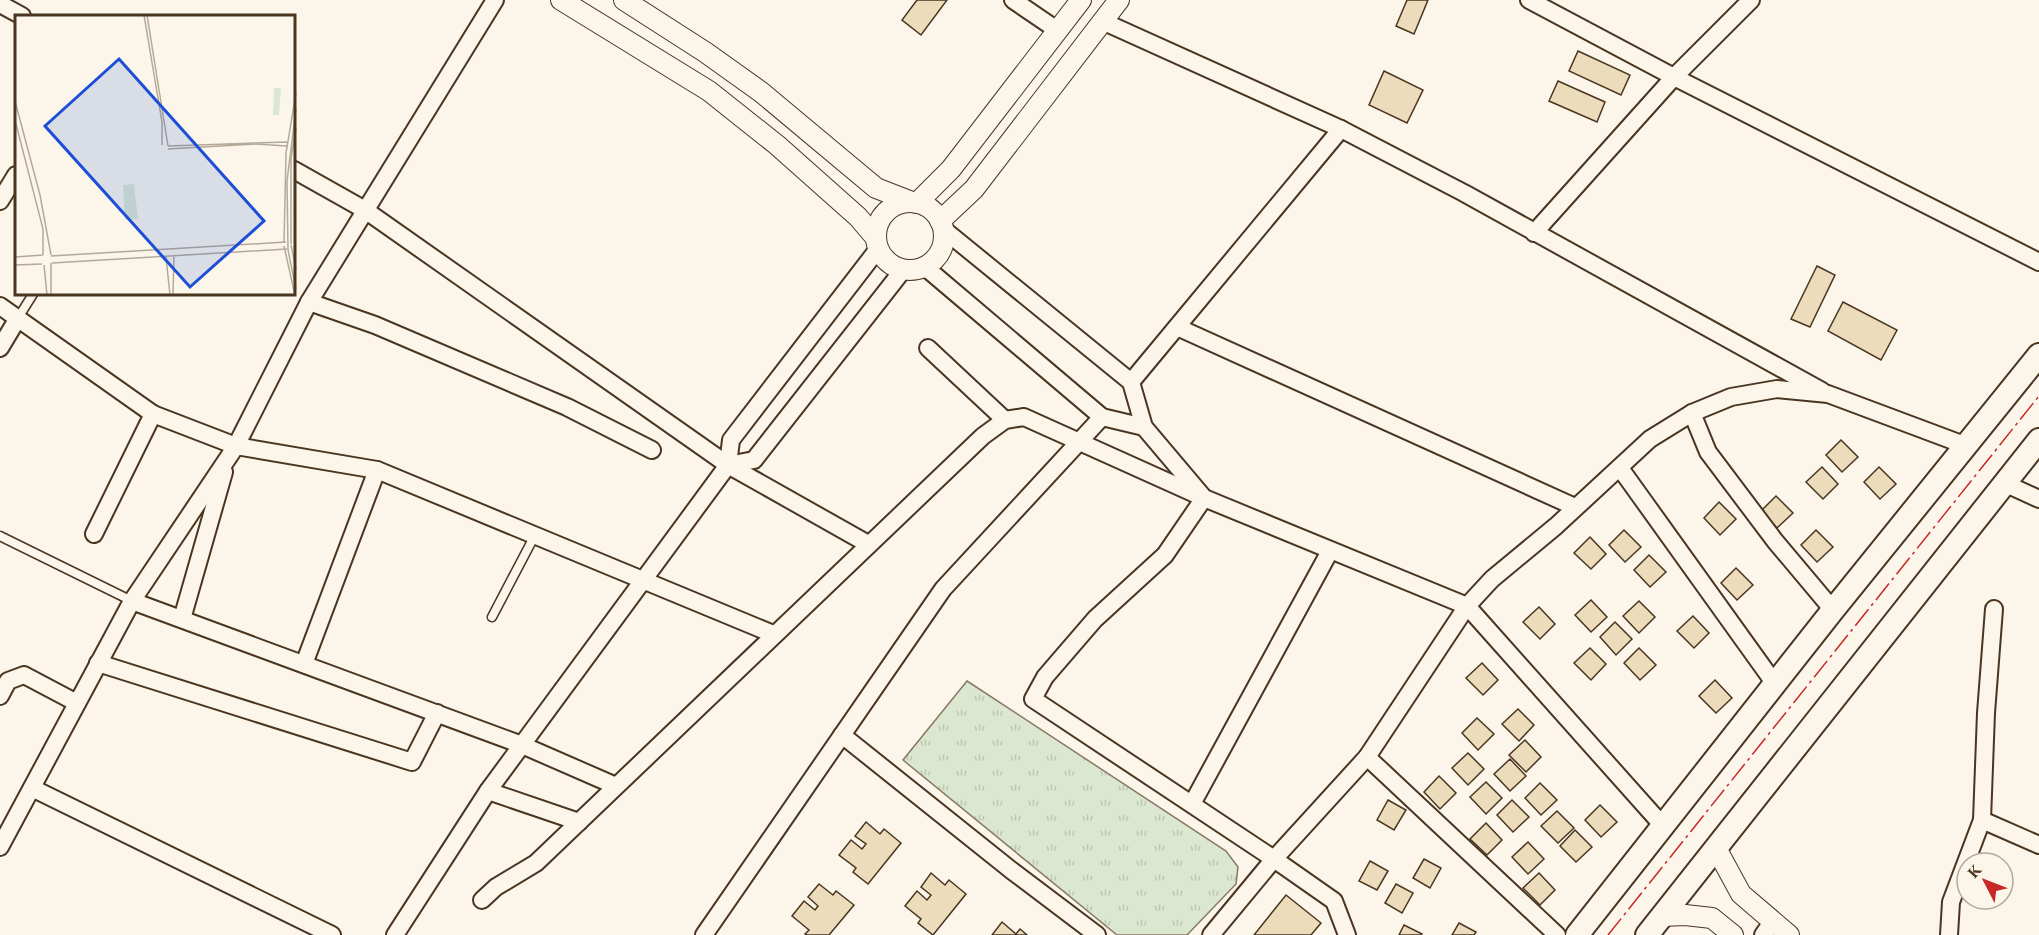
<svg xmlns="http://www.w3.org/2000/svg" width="2039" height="935" viewBox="0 0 2039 935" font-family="Spectral,serif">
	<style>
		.park { fill: url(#park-tufts); stroke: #887966; stroke-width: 1.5 }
		.building { fill: #ecdcbc; stroke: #4a3520; stroke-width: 1.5 }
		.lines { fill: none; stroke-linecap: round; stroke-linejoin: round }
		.service-casing { stroke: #4a3520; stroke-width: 11 }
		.minor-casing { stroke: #4a3520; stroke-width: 20 }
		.tertiary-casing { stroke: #4a3520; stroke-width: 22 }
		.secondary-casing { stroke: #4a3520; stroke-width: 26 }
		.service { stroke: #fbf6e9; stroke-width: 8 }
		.minor { stroke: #fbf6e9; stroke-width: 16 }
		.tertiary { stroke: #fbf6e9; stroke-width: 20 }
		.secondary { stroke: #fbf6e9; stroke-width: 22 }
		.power { stroke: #c62828; stroke-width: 1.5; stroke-dasharray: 21 4.5 3 4.5; stroke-linecap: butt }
		.inset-road { fill: none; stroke: #b4a999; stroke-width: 1.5 }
		.view { fill: #1d4ed8; fill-opacity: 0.15; stroke: #1d4ed8; stroke-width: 3 }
		.inset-edge { fill: none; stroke: #4a3520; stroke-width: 3 }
	</style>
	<defs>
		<pattern id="park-tufts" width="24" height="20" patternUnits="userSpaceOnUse" patternTransform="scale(1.5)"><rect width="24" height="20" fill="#dce7d0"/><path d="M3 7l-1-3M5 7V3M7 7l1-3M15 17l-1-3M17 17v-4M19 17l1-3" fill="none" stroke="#bec7b2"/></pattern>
	</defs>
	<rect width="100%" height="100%" fill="#fbf6e9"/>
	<path class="park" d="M967 681 1226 851 1238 867 1236 884 1187 935H1117L903 760Z"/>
	<g class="building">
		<path d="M917 0H947L921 35 902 20Z"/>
		<path d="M1407 0H1428L1414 34 1396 26Z"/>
		<path d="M1578 51 1630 75 1621 95 1569 71Z"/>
		<path d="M1384 71 1423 90 1407 123 1369 105Z"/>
		<path d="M1558 81 1605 102 1597 122 1549 101Z"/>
		<path d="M1817 266 1835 275 1810 327 1791 319Z"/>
		<path d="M1843 302 1897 330 1881 360 1828 331Z"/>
		<path d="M1841 440 1858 457 1842 472 1826 455Z"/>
		<path d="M1822 467 1838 484 1823 499 1806 482Z"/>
		<path d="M1879 467 1896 484 1880 499 1864 482Z"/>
		<path d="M1776 496 1793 513 1777 528 1761 511Z"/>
		<path d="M1719 502 1736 519 1720 535 1704 518Z"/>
		<path d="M1624 530 1641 547 1625 562 1609 545Z"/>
		<path d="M1816 530 1833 547 1817 562 1801 545Z"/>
		<path d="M1590 537 1606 554 1591 569 1574 553Z"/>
		<path d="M1649 555 1666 572 1650 587 1634 570Z"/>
		<path d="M1736 568 1753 585 1737 600 1721 583Z"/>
		<path d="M1591 600 1607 617 1591 632 1575 615Z"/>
		<path d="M1639 601 1655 617 1639 633 1623 616Z"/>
		<path d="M1539 607 1555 624 1540 639 1523 622Z"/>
		<path d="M1693 616 1709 633 1694 648 1677 631Z"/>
		<path d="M1615 622 1632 639 1616 655 1600 637Z"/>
		<path d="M1590 648 1606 664 1591 680 1574 663Z"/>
		<path d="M1639 648 1656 665 1640 680 1624 663Z"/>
		<path d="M1482 663 1498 680 1483 695 1466 678Z"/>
		<path d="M1715 680 1732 698 1716 713 1699 696Z"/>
		<path d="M1518 709 1534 725 1519 741 1502 724Z"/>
		<path d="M1477 718 1494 734 1478 750 1462 733Z"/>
		<path d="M1525 740 1541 757 1526 772 1509 755Z"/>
		<path d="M1468 753 1484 769 1468 785 1452 768Z"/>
		<path d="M1510 759 1526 776 1510 791 1494 774Z"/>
		<path d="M1439 776 1456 793 1440 809 1424 792Z"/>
		<path d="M1486 782 1502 798 1486 814 1470 797Z"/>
		<path d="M1540 783 1557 800 1541 815 1525 798Z"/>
		<path d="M1388 800 1406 810 1394 830 1377 820Z"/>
		<path d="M1512 800 1529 817 1513 832 1497 815Z"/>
		<path d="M1600 805 1617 822 1601 837 1585 820Z"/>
		<path d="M1557 811 1574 828 1558 843 1541 826Z"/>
		<path d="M866 822 880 834 884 829 901 843 868 884 853 872 856 868 839 855 851 840 862 849 866 844 855 836Z"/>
		<path d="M1486 823 1502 840 1487 855 1470 839Z"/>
		<path d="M1575 830 1592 847 1576 862 1560 846Z"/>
		<path d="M1528 842 1544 859 1528 874 1512 857Z"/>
		<path d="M1424 859 1441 868 1430 888 1413 878Z"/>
		<path d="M1370 861 1388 871 1377 890 1359 881Z"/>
		<path d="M931 873 945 885 949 880 966 894 933 935 918 923 921 919 905 906 917 891 927 900 931 895 921 887Z"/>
		<path d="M1539 873 1555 890 1540 905 1523 888Z"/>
		<path d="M819 884 833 895 836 891 854 905 829 935H807L805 934 809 930 792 916 804 901 815 910 818 906 808 897Z"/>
		<path d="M1396 884 1413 893 1402 913 1385 903Z"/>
		<path d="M1286 895 1321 923 1311 935H1254Z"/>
		<path d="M1002 922 1016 934 1020 929 1027 935H992Z"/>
		<path d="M1459 923 1476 932 1474 935H1452Z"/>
		<path d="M1404 925 1422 934 1421 935H1399Z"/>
	</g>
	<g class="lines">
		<defs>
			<g id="service">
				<path d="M18 318 33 294"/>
				<path d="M0 536 132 601"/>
				<path d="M492 617 535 535"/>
			</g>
			<g id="minor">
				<path d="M1013 0 1057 30"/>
				<path d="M1529 0 1674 77 2039 262"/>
				<path d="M0 4 22 16"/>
				<path d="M1102 21 1341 129 1464 193 1822 391"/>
				<path d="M294 170 365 210 728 465 868 544"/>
				<path d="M0 201 16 175"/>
				<path d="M943 229 1131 382 1144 427 1204 498 1165 555 1095 619 1045 677 1033 699 1274 859 1334 901 1347 935"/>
				<path d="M1534 233 1674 77 1751 0"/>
				<path d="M925 267 1102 417 1144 427"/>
				<path d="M309 302 375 325 567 407 652 450"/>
				<path d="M0 306 153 414"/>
				<path d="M1177 327 1575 507"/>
				<path d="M0 348 18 318"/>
				<path d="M928 348 1005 420"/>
				<path d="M1131 382 1341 129"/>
				<path d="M1692 413 1708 452 1775 541 1833 610"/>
				<path d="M728 465 754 460 903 270"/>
				<path d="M1620 468 1775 684"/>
				<path d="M2004 483 2039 499"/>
				<path d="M94 534 153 414 236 446 377 470 773 634"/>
				<path d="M132 601 522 745 616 786"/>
				<path d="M182 619 224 472"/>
				<path d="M98 663 412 762 437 713"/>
				<path d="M304 664 377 470"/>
				<path d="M0 696 8 681 24 675 77 703"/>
				<path d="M842 735 1011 870 1097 935"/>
				<path d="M1367 757 1557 935"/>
				<path d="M32 788 332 935"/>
				<path d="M488 791 579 822"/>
				<path d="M1192 804 1330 551"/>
				<path d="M1982 820 2039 845"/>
				<path d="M0 847 132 601 236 446 309 302 495 0"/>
				<path d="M482 900 496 887 536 863 983 436 1005 420 1024 417 1204 498 1467 606 1492 579 1556 526 1650 439 1692 413 1731 397 1777 389 1828 394 1967 446"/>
				<path d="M395 935 488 791 728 465 731 440 878 249"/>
				<path d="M704 935 943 589 1102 417"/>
				<path d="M1211 935 1274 859 1367 757 1467 606 1664 827"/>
				<path d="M1763 935 1773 921"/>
				<path d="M1949 935 1951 902 1982 820 1986 713 1994 609"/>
			</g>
			<g id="tertiary">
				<path d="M561 0 709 91 777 145 858 217 875 237"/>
				<path d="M624 0 705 52 761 92 876 188 912 202"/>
				<circle cx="910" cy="236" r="34"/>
				<path d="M917 203 951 169 1081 0"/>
				<path d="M940 221 974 189 1119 0"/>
				<path d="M1716 848 1741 894 1789 935"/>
				<path d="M1662 916 1685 915 1712 918 1733 935"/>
			</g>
			<g id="secondary">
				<path d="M1577 935 1833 610 2039 355"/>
				<path d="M1647 935 2039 440"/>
			</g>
		</defs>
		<use href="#service" class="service-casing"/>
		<use href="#minor" class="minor-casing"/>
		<use href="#tertiary" class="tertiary-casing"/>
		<use href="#secondary" class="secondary-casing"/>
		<use href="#service" class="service"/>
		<use href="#minor" class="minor"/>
		<use href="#tertiary" class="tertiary"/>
		<use href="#secondary" class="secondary"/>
		<path class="power" d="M1608 935 2039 396"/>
	</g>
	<g transform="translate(15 15)">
		<rect width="280" height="280" fill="#fbf6e9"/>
		<path d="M259 73H266L264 100H258ZM119 169 123 204 110 205 108 170Z" fill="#dce7d0"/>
		<path class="inset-road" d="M129 0 147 107V130M132 0 153 131M0 86 25 180 36 240M281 94 272 166 273 235 281 274M0 105 28 214V240M153 131 272 127M153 134 240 129 272 131M269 228 271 138 281 78M276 229V143L281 113M276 230 281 254M269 231 280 280M36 241 271 227M0 242 28 240M151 242 155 280M36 248V280M37 248 272 234M0 250 27 249M29 250 32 280M158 280 159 240"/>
		<path class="view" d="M104 44 249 206 175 272 30 111Z"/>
		<rect width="280" height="280" class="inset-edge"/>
	</g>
	<g transform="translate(1985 881) rotate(312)"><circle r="28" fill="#fbf6e9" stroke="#b4a999" stroke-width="1.5"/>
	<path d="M0-4.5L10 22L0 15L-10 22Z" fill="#c62828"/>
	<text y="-9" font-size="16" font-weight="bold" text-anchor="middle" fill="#4a3520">K</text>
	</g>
</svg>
